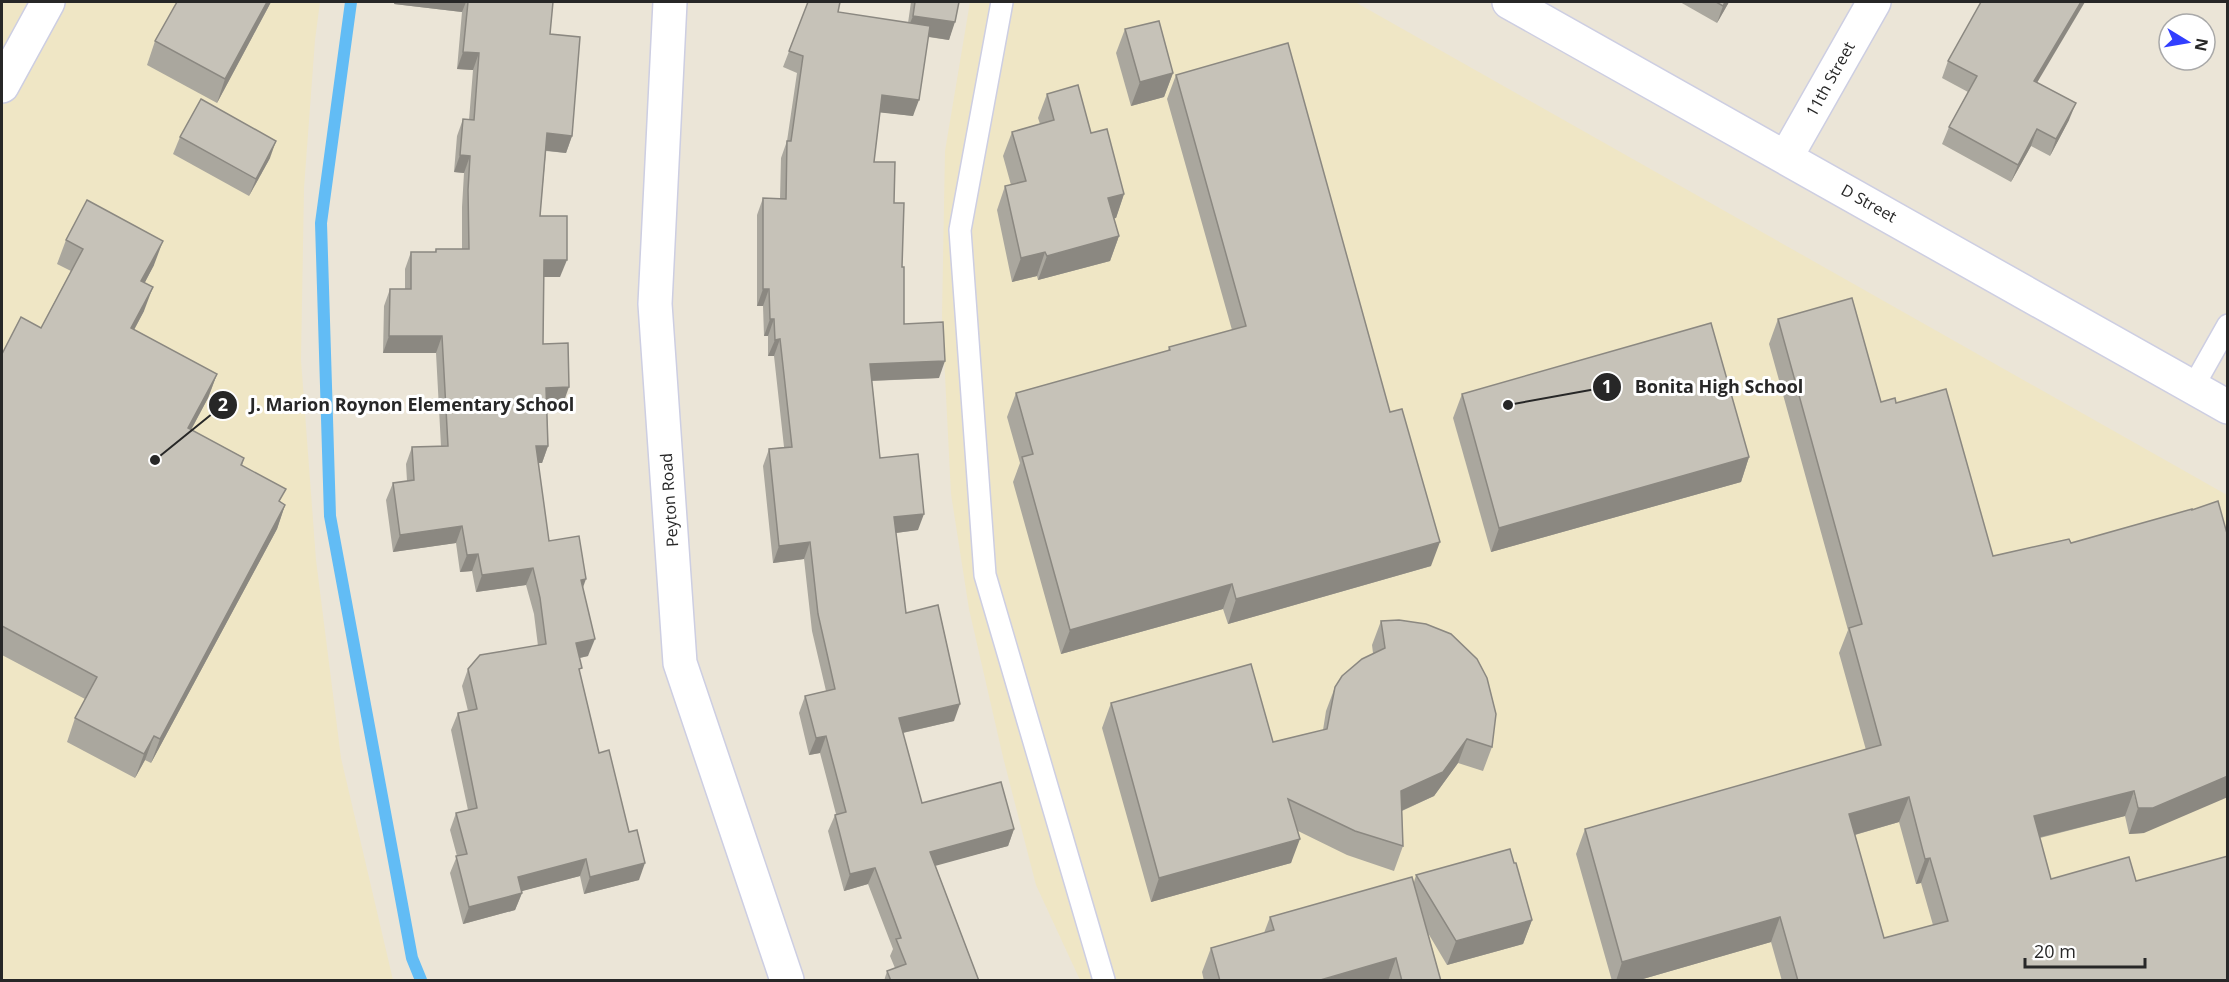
<svg xmlns="http://www.w3.org/2000/svg" width="2229" height="982" viewBox="0 0 2229 982" font-family="'Open Sans',sans-serif">
	<style>
		.education { fill: #efe6c5 }
		.lines { fill: none; stroke-linecap: round; stroke-linejoin: round }
		.stream { stroke: #62bcf5; stroke-width: 12 }
		.lane-casing { stroke: #cdcee2; stroke-width: 24 }
		.street-casing { stroke: #cdcee2; stroke-width: 36 }
		.secondary-casing { stroke: #cdcee2; stroke-width: 36 }
		.lane { stroke: #fff; stroke-width: 21 }
		.street { stroke: #fff; stroke-width: 33 }
		.secondary { stroke: #fff; stroke-width: 33 }
		.wall { fill: #aaa79e; fill-rule: evenodd }
		.shaded-wall { fill: #8b8881 }
		.building { fill: #c6c2b8; stroke: #8b8881; stroke-width: 1.5; fill-rule: evenodd }
		.labels { text-anchor: middle; dominant-baseline: central; stroke-width: 6; stroke-linejoin: round; paint-order: stroke }
		.street-label { font-size: 16px; fill: #272727; stroke: #fff }
		.leader { fill: none; stroke: #272727; stroke-width: 2 }
		.callout-dot { fill: #272727; stroke: #fff; stroke-width: 2 }
		.mark-label { font-size: 18px; text-anchor: middle; font-weight: bold; fill: #fff }
		.callout-label { font-size: 18px; text-anchor: middle; font-weight: bold; fill: #272727; stroke: #fff; stroke-width: 6; stroke-linejoin: round; paint-order: stroke }
	</style>
	<rect width="100%" height="100%" fill="#ebe5d7"/>
	<g class="education">
		<path d="M2 2H320L315 40 304 188 301 360 316 560 341 758 393 980H2Z"/>
		<path d="M970 2H1355L2227 495V980H1080L1036 885 1003 757 969 609 951 494 942 316 945 151Z"/>
	</g>
	<g class="lines">
		<path class="stream" d="M351 2 321 223 330 516 412 958 421 980"/>
		<defs>
			<g id="lane">
				<path d="M1002 2 960 230 985 575 1104 980"/>
				<path d="M2193 387 2228 325"/>
			</g>
			<g id="street">
				<path d="M670 2 655 304 680 663 787 980"/>
				<path d="M1786 157 1874 2"/>
			</g>
			<g id="secondary">
				<path d="M1509 2 2228 407"/>
				<path d="M2 86 48 2"/>
			</g>
		</defs>
		<use href="#lane" class="lane-casing"/>
		<use href="#street" class="street-casing"/>
		<use href="#secondary" class="secondary-casing"/>
		<use href="#lane" class="lane"/>
		<use href="#street" class="street"/>
		<use href="#secondary" class="secondary"/>
	</g>
	<g class="wall">
		<path d="M271 2 217 103 147 65 155 41Z"/>
		<path d="M395 2H553L550 34 572 136 566 153 546 151 540 216 560 277H544L543 344 563 404H547L548 446 542 463H538L549 541 583 588 588 656 580 658V673L599 753 639 880 584 894 580 876 521 891 522 893 515 910 463 924 450 873 457 856 450 830 456 813 468 810 451 730 458 713 468 711 462 686 468 669 538 646 534 614 526 585 476 592 472 571 460 572 456 543 393 552 386 500 393 483 407 481 406 464 412 447 441 446 436 353H383L384 306 390 289H405V269L411 252H435L436 249H462V207L464 173 454 172 457 136 463 119 469 120 473 70 457 69 462 12 394 4Z"/>
		<path d="M808 2 838 12 908 23 911 2H959L949 40 928 37 913 116 880 112 874 162 894 203 902 267 904 324 939 378 872 381 880 458 918 530 896 533 906 613 954 721 903 733 922 803 1014 829 1008 846 935 865 979 981H884L887 971 895 968 890 956 893 949 868 884 844 891 828 831 835 815 836 814 820 753 809 755 799 713 805 696 826 691 812 631 804 559 773 563 763 466 769 449 784 447 774 356H768V336H764L763 306H757V215L763 198 780 199 781 158 787 141 797 73 783 67Z"/>
		<path d="M1680 2H1729L1717 23Z"/>
		<path d="M1125 29 1173 73 1164 97 1131 106 1116 53Z"/>
		<path d="M1948 61 2037 82 2069 120 2050 156 2031 146 2011 182 1942 144 1949 127 1968 92 1942 78Z"/>
		<path d="M1176 75 1431 566 1228 624 1223 609 1061 654 1013 482 1020 463 1007 417 1016 393 1168 351 1169 347 1232 330 1167 99Z"/>
		<path d="M1047 94 1091 133 1124 194 1116 218H1114L1119 236 1110 261 1038 280 1037 276 1012 282 997 210 1005 186 1011 185 1003 156 1012 132 1040 124 1038 118Z"/>
		<path d="M180 137 270 158 249 196 173 154Z"/>
		<path d="M66 240 154 265 145 282 144 311 134 330 217 374 208 398 191 430 244 458 242 466 281 502 285 505 277 529 151 763 145 760 135 778 67 742 75 718 85 699 2 655V354L41 328 71 271 57 264Z"/>
		<path d="M1778 319 1881 402 1896 403 1993 556 2069 539 2144 833 2129 834 2125 816 2040 838 2051 879 2136 881 2228 981H1782L1771 942 1636 981H1612L1576 854 1585 829 1866 750 1839 653 1848 630 1769 344ZM1899 822 1916 884 1921 883 1933 925 1884 938 1855 835Z"/>
		<path d="M1462 394 1749 457 1741 482 1491 552 1453 418Z"/>
		<path d="M1381 621 1492 747 1483 771 1458 763 1434 796 1402 811 1403 846 1394 871 1347 855 1298 831 1291 863 1151 902 1102 728 1111 703 1273 742 1323 730 1326 711 1335 687 1373 653 1372 645Z"/>
		<path d="M1416 875 1532 920 1523 944 1447 965 1428 933 1441 981H1204L1202 972 1211 948 1264 933 1270 917 1414 882Z"/>
	</g>
	<g class="shaded-wall">
		<path d="M267 2H271L217 103 225 79Z"/>
		<path d="M395 2H466L462 12 394 4Z"/>
		<path d="M1725 2H1729L1717 23 1723 6Z"/>
		<path d="M2081 2H2085L2028 98 2034 81Z"/>
		<path d="M913 16 955 22 949 40 906 33Z"/>
		<path d="M463 52 479 53 473 70 457 69Z"/>
		<path d="M1173 73 1164 97 1131 106 1140 82Z"/>
		<path d="M882 95 919 100 913 116 876 112Z"/>
		<path d="M2076 103 2069 120 2050 156 2056 139Z"/>
		<path d="M2037 129 2031 146 2011 182 2018 165Z"/>
		<path d="M547 133 572 136 566 153 541 150Z"/>
		<path d="M276 141 270 158 249 196 256 179Z"/>
		<path d="M460 155 470 156 464 173 454 172Z"/>
		<path d="M1124 194 1116 218 1099 222 1108 198Z"/>
		<path d="M1119 236 1110 261 1038 280 1047 256Z"/>
		<path d="M163 241 154 265 133 305 141 281Z"/>
		<path d="M1045 252 1037 276 1012 282 1021 258Z"/>
		<path d="M544 260H567L560 277H538Z"/>
		<path d="M153 287 144 311 122 352 131 328Z"/>
		<path d="M763 289H769L763 306H757Z"/>
		<path d="M770 319H774L768 336H764Z"/>
		<path d="M389 336H442L436 353H383Z"/>
		<path d="M780 339 774 356H768L775 340Z"/>
		<path d="M945 361 939 378 864 381 870 364Z"/>
		<path d="M217 374 208 398 179 452 188 428Z"/>
		<path d="M569 387 563 404 540 405 546 388Z"/>
		<path d="M536 446H548L542 463H530Z"/>
		<path d="M1749 457 1741 482 1491 552 1499 528Z"/>
		<path d="M285 505 277 529 151 763 160 739Z"/>
		<path d="M924 514 918 530 888 534 894 517Z"/>
		<path d="M462 526 456 543 393 552 400 535Z"/>
		<path d="M810 542 804 559 773 563 779 546Z"/>
		<path d="M1440 542 1431 566 1228 624 1236 599Z"/>
		<path d="M478 554 472 571 460 572 467 555Z"/>
		<path d="M533 568 526 585 476 592 482 575Z"/>
		<path d="M586 579 580 596 581 580Z"/>
		<path d="M1232 584 1223 609 1061 654 1070 630Z"/>
		<path d="M595 639 588 656 570 660 576 643Z"/>
		<path d="M960 704 954 721 893 735 899 718Z"/>
		<path d="M154 736 145 760 135 778 144 754Z"/>
		<path d="M826 736 820 753 809 755 816 738Z"/>
		<path d="M1467 739 1458 763 1434 796 1392 815 1401 791Z"/>
		<path d="M2228 776V797L2144 833 2129 834 2138 808Z"/>
		<path d="M2134 791 2125 816 2025 841 2034 816Z"/>
		<path d="M1909 797 1899 822 1840 839 1849 814Z"/>
		<path d="M1014 829 1008 846 924 869 930 852Z"/>
		<path d="M1300 839 1291 863 1151 902 1159 878Z"/>
		<path d="M1930 858 1921 883 1916 884 1925 859Z"/>
		<path d="M586 859 580 876 511 894 518 877Z"/>
		<path d="M645 863 639 880 584 894 590 877Z"/>
		<path d="M875 868 868 884 844 891 850 874Z"/>
		<path d="M522 893 515 910 463 924 469 907Z"/>
		<path d="M1780 917 1771 942 1636 981H1616L1622 962Z"/>
		<path d="M1532 920 1523 944 1447 965 1456 941Z"/>
		<path d="M1396 958 1388 981H1317Z"/>
	</g>
	<g class="building">
		<path d="M177 2H267L225 79 155 41Z"/>
		<path d="M468 2H553L550 34 580 37 572 136 547 133 540 216H567V260H544L543 344 568 343 569 387 546 388 548 446H536L549 541 579 536 586 579 581 580 595 639 576 643 582 668 579 669 599 753 609 750 629 832 637 830 645 863 590 877 586 859 518 877 522 893 469 907 456 856 467 854 456 813 477 808 458 713 477 709 468 669 480 655 546 644 540 598 533 568 482 575 478 554 467 555 462 526 400 535 393 483 414 480 412 447 448 446 442 336H389L390 289H411V252H436V249H469L468 190 470 156 460 155 463 119 474 120 479 53 463 52Z"/>
		<path d="M808 2H840L838 12 930 26 919 100 882 95 874 162H895L894 203H904L902 267H904V324L943 322 945 361 870 364 880 458 918 454 924 514 894 517 906 613 938 605 960 704 899 718 922 803 1001 782 1014 829 930 852 979 981H891L887 971 906 964 896 939 901 938 875 868 850 874 835 815 846 812 826 736 816 738 805 696 835 689 818 614 810 542 779 546 769 449 792 447 780 339 775 340 774 319H770L769 289H763V198L786 199 787 141H791L803 56 789 51Z"/>
		<path d="M915 2H959L955 22 913 16Z"/>
		<path d="M1716 2H1725L1723 6Z"/>
		<path d="M1981 2H2081L2034 81 2076 103 2056 139 2037 129 2018 165 1949 127 1977 76 1948 61Z"/>
		<path d="M1159 21 1173 73 1140 82 1125 29Z"/>
		<path d="M1288 43 1390 412 1402 409 1440 542 1236 599 1232 584 1070 630 1022 457 1033 454 1016 393 1170 350 1169 347 1246 326 1176 75Z"/>
		<path d="M1078 85 1091 133 1107 129 1124 194 1108 198 1119 236 1047 256 1045 252 1021 258 1005 186 1026 181 1012 132 1054 120 1047 94Z"/>
		<path d="M201 99 276 141 256 179 180 137Z"/>
		<path d="M87 200 163 241 141 281 153 287 131 328 217 374 188 428 244 458 241 465 286 489 279 501 285 505 160 739 154 736 144 754 75 718 97 677 2 626V354L21 317 41 328 83 249 66 240Z"/>
		<path d="M1852 298 1881 402 1895 398 1896 403 1946 389 1993 556 2069 539 2071 543 2192 509V510L2218 501 2228 537V776L2153 808H2138L2134 791 2034 816 2051 879 2129 857 2136 881 2228 856V981H1798L1780 917 1622 962 1585 829 1881 745 1849 628 1862 624 1778 319ZM1909 797 1925 859 1930 858 1948 921 1884 938 1849 814Z"/>
		<path d="M1711 323 1749 457 1499 528 1462 394Z"/>
		<path d="M1399 620 1426 624 1451 634 1477 659 1487 678 1496 714 1492 747 1467 739 1443 772 1401 791 1403 846 1355 831 1288 799 1300 839 1159 878 1111 703 1251 664 1273 742 1327 729 1335 687 1342 676 1362 659 1385 648 1381 621Z"/>
		<path d="M1510 849 1514 863H1516L1532 920 1456 941 1416 875Z"/>
		<path d="M1412 877 1441 981H1402L1396 958 1317 981H1220L1211 948 1274 930 1270 917Z"/>
	</g>
	<g class="labels">
		<g class="street-label">
			<text transform="translate(1830 79) rotate(-61)">11th Street</text>
			<text transform="translate(1869 203) rotate(29)">D Street</text>
			<text transform="translate(669 500) rotate(-94)">Peyton Road</text>
		</g>
	</g>
	<path class="leader" d="M1508 405L1607 387M155 460L223 405"/>
	<g class="callout-dot">
		<circle cx="1508" cy="405" r="6"/>
		<circle cx="155" cy="460" r="6"/>
		<circle cx="1607" cy="387" r="15"/>
		<circle cx="223" cy="405" r="15"/>
	</g>
	<g class="mark-label">
		<text x="1607" y="393">1</text>
		<text x="223" y="411">2</text>
	</g>
	<g class="callout-label">
		<text x="1719" y="393">Bonita High School</text>
		<text x="412" y="411">J. Marion Roynon Elementary School</text>
	</g>
	<rect width="2229" height="982" fill="none" stroke="#272727" stroke-width="6"/>
	<g transform="translate(2187 42) rotate(101)"><circle r="28" fill="#ffffff" stroke="#a9a9a9" stroke-width="1.5"/>
	<path d="M0-4.5L10 22L0 15L-10 22Z" fill="#313eff"/>
	<text y="-9" font-size="16" font-weight="bold" text-anchor="middle" fill="#272727">N</text>
	</g>
	<path d="M2025 958v9h120v-9" fill="none" stroke="#272727" stroke-width="3"/>
	<text x="2034" y="958" font-size="18" fill="#272727" stroke="#ffffff" stroke-width="4.5" paint-order="stroke">20 m</text>
</svg>
